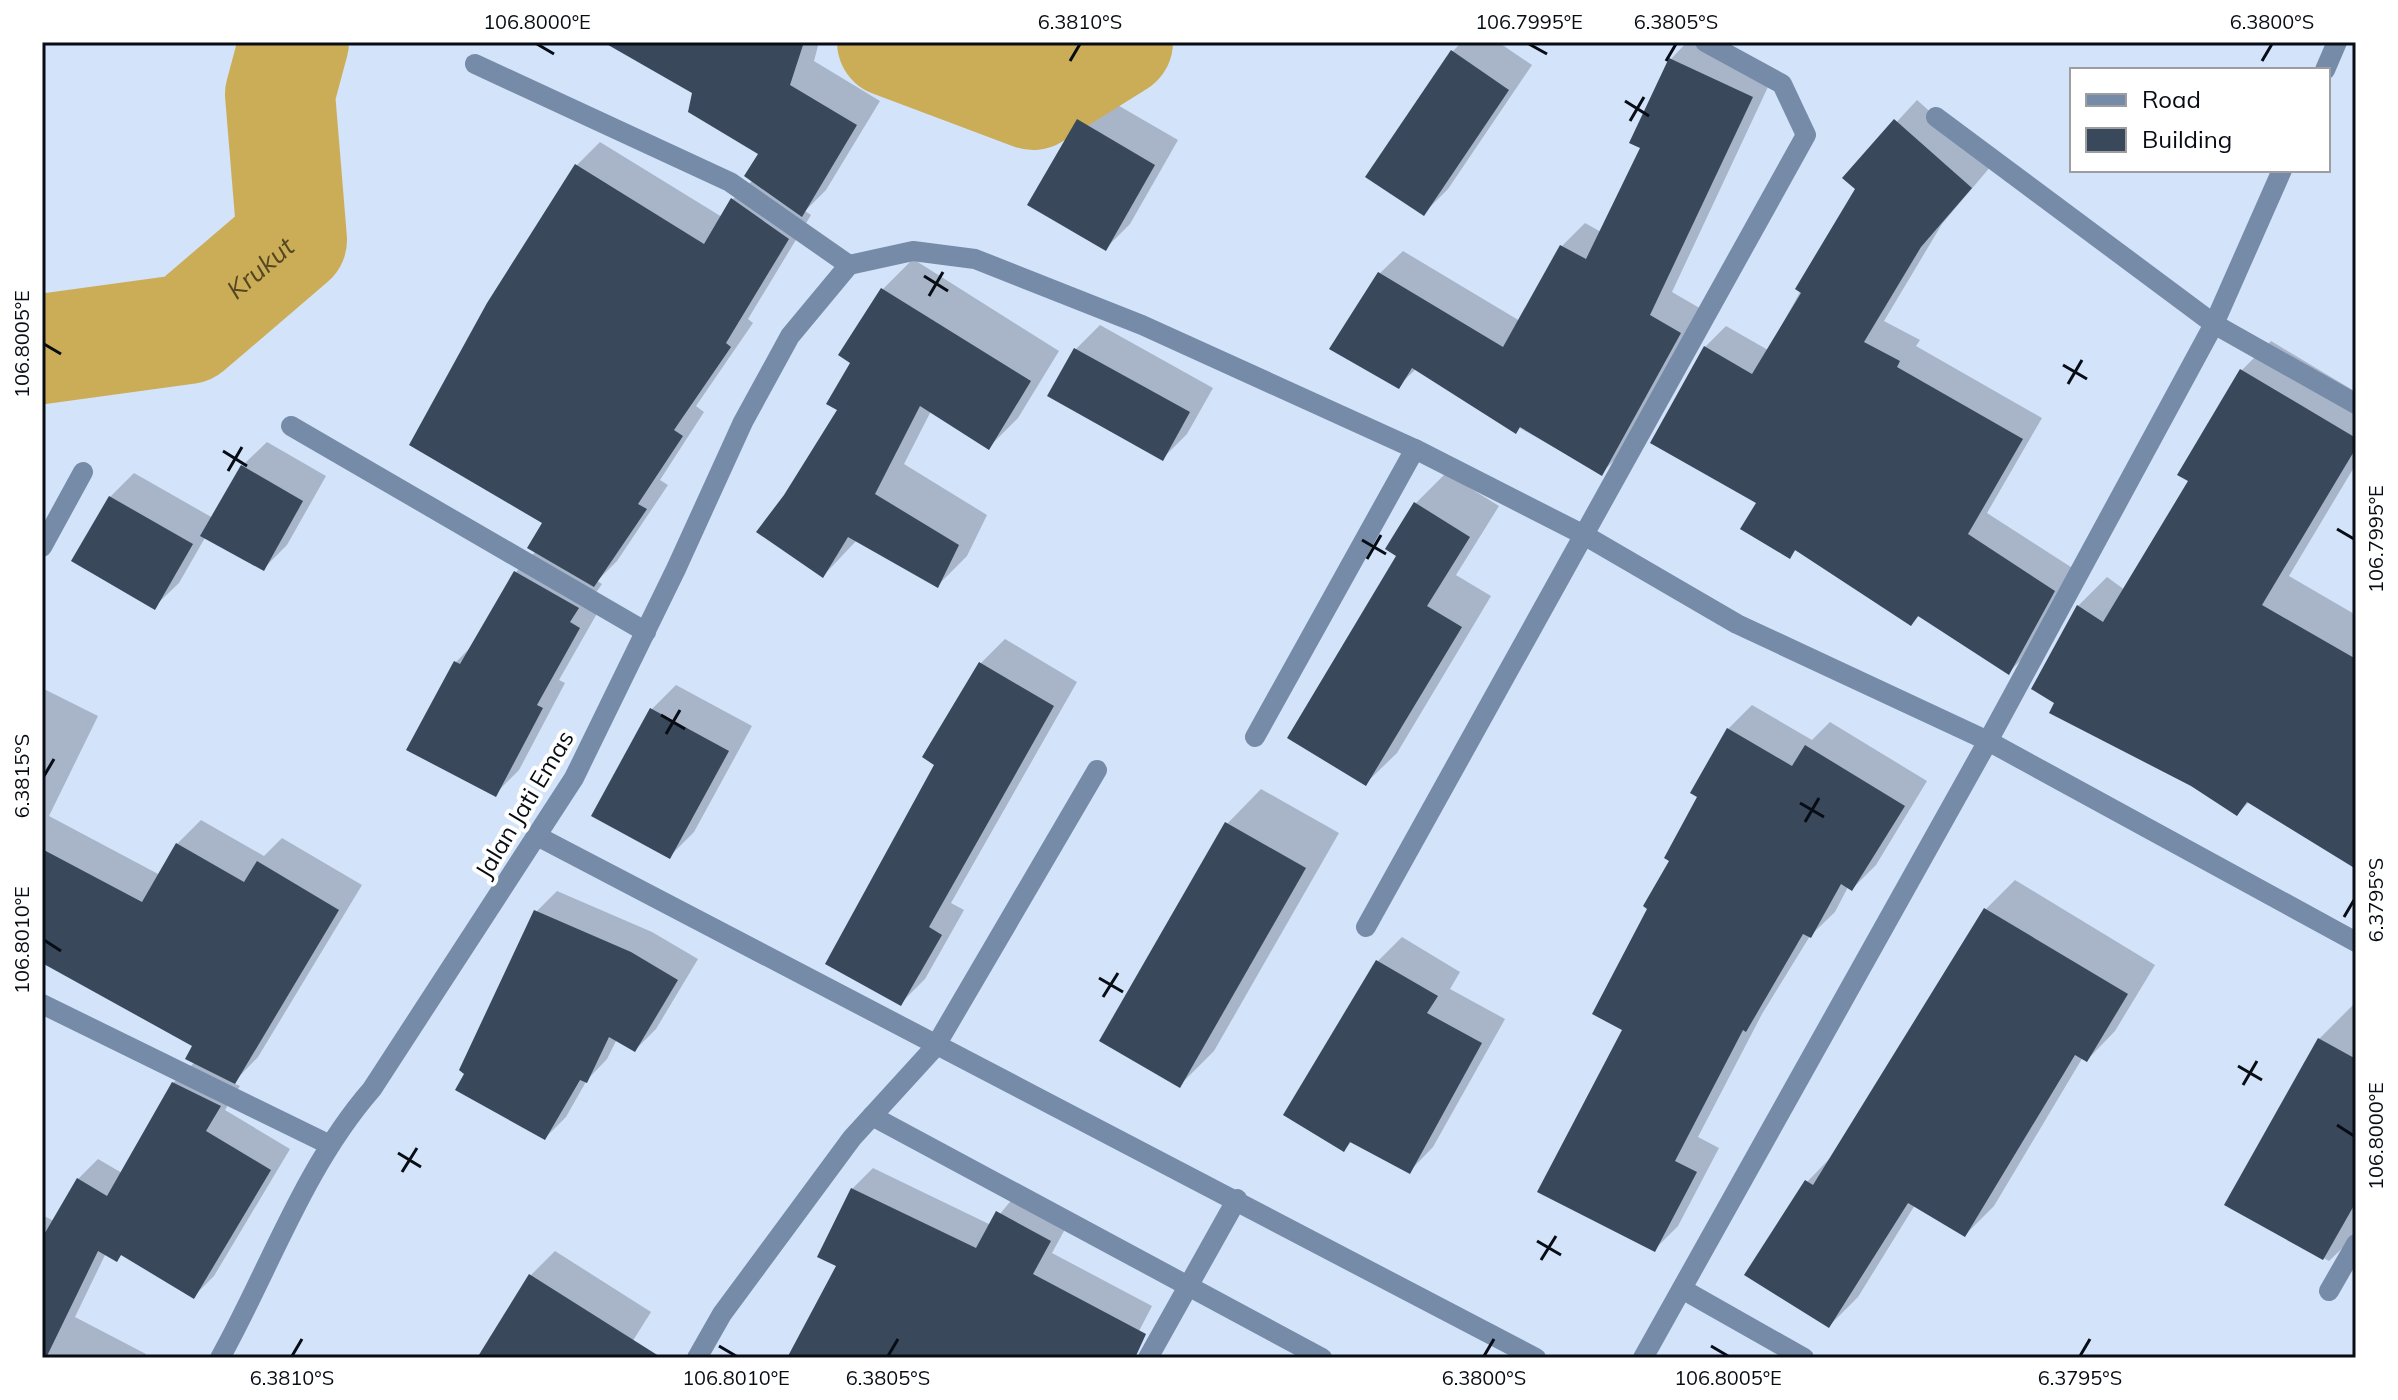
<svg xmlns="http://www.w3.org/2000/svg" width="2398" height="1400" viewBox="0 0 2398 1400" font-family="Mulish,sans-serif">
	<style>
		.shadow { fill: #0003 }
		.lines { fill: none; stroke-linecap: round; stroke-linejoin: round }
		.river { stroke: #ccad57; stroke-width: 110 }
		.building { fill: #3a485b }
		.minor { stroke: #758ba8; stroke-width: 20 }
		.ticks { fill: none; stroke: #080d15; stroke-width: 3 }
		.labels { text-anchor: middle; dominant-baseline: central; stroke-width: 8; stroke-linejoin: round; paint-order: stroke }
		.street-label { font-size: 24px; fill: #080d15; stroke: #fff }
		.water-label { font-size: 26px; font-style: italic; fill: #534621; stroke: #fff }
		.neatline { fill: none; stroke: #080d15; stroke-width: 3 }
		.ticks-label { font-size: 20px; text-anchor: middle; fill: #080d15 }
	</style>
	<rect width="100%" height="100%" fill="#d2e3fa"/>
	<g class="shadow">
		<path d="M669 42H819L814 61 880 101 826 190 805 211 811 215 748 319 753 323 696 406 704 412 660 480 668 485 617 561 597 581 602 584 593 597 603 603 559 680 565 683 519 770 495 794 456 662 474 644 516 572 536 551 545 522 488 304 577 165 600 142 722 217 732 200 753 180 760 153 694 92Z"/>
		<path d="M1462 42H1498L1532 65 1448 189 1424 213 1452 52Z"/>
		<path d="M1687 42H1708L1774 74 1672 292 1703 310 1624 450 1601 474 1416 369 1398 386 1379 274 1403 251 1520 321 1562 246 1585 223 1601 232 1643 147 1631 142 1671 59Z"/>
		<path d="M1102 96 1178 140 1130 224 1106 248 1078 120Z"/>
		<path d="M1917 100 1991 166 1942 224 1884 321 1920 340 1916 346 2042 418 1987 513 2074 569 2030 651 2009 672 1920 615 1911 624 1797 549 1789 557 1758 502 1705 347 1726 326 1768 350 1857 189 1845 178Z"/>
		<path d="M913 259 1059 351 1018 418 988 448 931 411 904 464 987 515 967 556 938 585 857 540 823 576 786 496 840 410 853 362 841 354 883 289Z"/>
		<path d="M1100 325 1213 388 1187 434 1163 458 1050 395 1076 349Z"/>
		<path d="M2271 341 2356 392V464L2289 576 2356 615V859L2250 801 2237 814 2056 703 2078 606 2107 577 2125 590 2191 481 2179 474 2242 370Z"/>
		<path d="M267 442 326 476 287 545 263 569 206 536 179 583 154 607 110 497 134 473 213 518 242 466Z"/>
		<path d="M1446 473 1499 506 1456 575 1491 596 1397 753 1366 783 1399 555 1416 503Z"/>
		<path d="M1005 639 1077 682 951 903 964 910 925 979 901 1003 937 764 925 756 981 663Z"/>
		<path d="M676 685 752 726 694 832 670 856 652 709Z"/>
		<path d="M42 688 98 716 49 816 160 875 177 844 201 820 264 856 282 838 362 885 258 1057 233 1083 240 1086 225 1110 290 1149 214 1276 194 1296 123 1253 117 1259 106 1253 75 1317 146 1354 145 1358H42V1215L54 1221 78 1179 98 1159 122 1173 173 1083 195 1062V1045L42 946Z"/>
		<path d="M1752 705 1812 740 1830 722 1927 781 1876 865 1852 889 1848 887 1835 912 1810 936 1762 1014 1698 1137 1719 1148 1678 1226 1654 1250 1625 1029 1672 860 1728 729Z"/>
		<path d="M1261 789 1339 833 1214 1051 1180 1085 1227 824Z"/>
		<path d="M2015 880 2155 965 2115 1031 2087 1060 2083 1057 1994 1206 1965 1235 1915 1205 1858 1297 1829 1326 1807 1182 1835 1153 1986 909Z"/>
		<path d="M557 891 652 932 698 959 656 1029 635 1050 617 1039 607 1059 587 1080 566 1117 545 1138 536 912Z"/>
		<path d="M1402 937 1460 972 1450 989 1505 1019 1433 1147 1409 1172 1352 1141 1344 1149 1286 1114 1378 961Z"/>
		<path d="M2354 1004 2356 1235 2329 1261 2227 1205 2319 1039Z"/>
		<path d="M873 1168 991 1225 1018 1192 1070 1220 1052 1253 1152 1306 1125 1358H791L839 1265 852 1189Z"/>
		<path d="M555 1251 651 1312 622 1358H479L531 1275Z"/>
	</g>
	<g class="lines">
		<g class="river">
			<path d="M892 42 1033 95 1118 42"/>
			<path id="s1" d="M42 349 188 329 292 240 280 94 294 42"/>
		</g>
	</g>
	<g class="building">
		<path d="M603 42H804L790 85 857 125 802 217 744 176 758 154 688 112 692 93Z"/>
		<path d="M1451 50 1509 90 1424 216 1365 177Z"/>
		<path d="M1669 58 1753 97 1650 315 1681 333 1602 476 1520 427 1516 434 1412 368 1399 389 1329 349 1378 272 1503 347 1560 245 1586 259 1640 148 1629 143Z"/>
		<path d="M1077 119 1155 165 1106 251 1027 205Z"/>
		<path d="M1894 119 1972 188 1921 247 1864 342 1900 361 1897 367 2023 439 1968 534 2055 591 2009 675 1918 616 1911 626 1795 550 1790 559 1740 529 1756 503 1650 443 1704 346 1752 374 1801 293 1795 289 1855 189 1842 178Z"/>
		<path d="M575 164 704 244 731 198 789 239 726 343 731 347 674 430 683 436 638 504 647 509 594 587 527 548 542 523 409 445 487 303Z"/>
		<path d="M881 288 1031 381 989 450 920 406 875 494 959 545 938 588 848 537 823 578 756 532 784 495 837 410 826 404 850 363 838 355Z"/>
		<path d="M1074 348 1190 412 1163 461 1047 396Z"/>
		<path d="M2240 369 2356 438V448L2262 605 2356 659V869L2247 802 2237 816 2191 786 2049 713 2054 703 2031 689 2077 605 2103 622 2188 481 2177 475Z"/>
		<path d="M241 465 303 501 264 571 200 536Z"/>
		<path d="M109 496 193 544 155 610 71 561Z"/>
		<path d="M1414 502 1470 537 1427 606 1462 627 1366 786 1287 738 1396 556 1385 549Z"/>
		<path d="M514 571 579 608 570 622 580 628 537 705 543 708 496 797 406 750 454 661 460 664Z"/>
		<path d="M979 662 1054 706 929 927 942 935 901 1006 825 964 934 765 922 757Z"/>
		<path d="M650 708 729 751 670 859 591 816Z"/>
		<path d="M1727 728 1792 766 1805 745 1905 806 1852 891 1841 884 1811 938 1803 934 1746 1032 1743 1030 1675 1161 1697 1172 1655 1252 1537 1192 1622 1030 1592 1014 1647 909 1643 906 1669 861 1664 858 1697 797 1690 793Z"/>
		<path d="M1225 822 1306 868 1180 1088 1099 1041Z"/>
		<path d="M176 843 244 882 257 861 339 910 235 1084 185 1059 192 1046 42 963V849L142 902Z"/>
		<path d="M1984 908 2128 994 2087 1062 2075 1055 1965 1237 1908 1203 1829 1328 1744 1275 1805 1180 1813 1185Z"/>
		<path d="M534 910 631 952 678 980 635 1052 609 1037 587 1083 580 1080 545 1140 455 1090 464 1074 459 1070Z"/>
		<path d="M1376 960 1438 996 1427 1013 1482 1043 1410 1174 1350 1142 1344 1152 1283 1115Z"/>
		<path d="M2318 1038 2356 1059V1202L2323 1260 2224 1205Z"/>
		<path d="M172 1082 221 1106 206 1131 271 1170 194 1299 121 1255 117 1262 98 1251 46 1358H42V1238L77 1178 107 1196Z"/>
		<path d="M851 1188 976 1248 996 1211 1051 1241 1033 1274 1146 1334 1135 1358H787L836 1266 817 1257Z"/>
		<path d="M529 1274 662 1358H477Z"/>
	</g>
	<g class="lines">
		<g class="minor">
			<path d="M475 64 730 182 849 265 913 251 975 259 1142 325 1415 449 1584 535 1737 624 1988 741 2356 942"/>
			<path d="M2325 70 2337 42"/>
			<path d="M1936 117 2214 324 2356 404"/>
			<path d="M291 426 646 632"/>
			<path d="M42 547 83 472"/>
			<path d="M1255 737 1415 449"/>
			<path d="M537 836C869 1012 1204 1182 1536 1358"/>
			<path d="M1366 927 1806 135 1782 84 1705 42"/>
			<path d="M42 1004 330 1145"/>
			<path d="M872 1116 1322 1358"/>
			<path d="M1682 1289 1804 1358"/>
			<path d="M2329 1291 2356 1244"/>
			<path d="M220 1358C270 1268 304 1167 372 1089L574 778 676 569 743 422 790 336 849 265"/>
			<path d="M697 1358 722 1314 852 1138 935 1047 1097 770"/>
			<path d="M1148 1358 1237 1199"/>
			<path d="M1643 1358 1988 741 2214 324 2282 170"/>
		</g>
	</g>
	<path class="ticks" d="M537 44 554 54M1529 44 1547 54M1070 61 1080 44M1666 61 1676 44M2262 61 2272 44M1625 101 1649 116M1630 121 1644 97M924 276 948 291M929 296 943 272M44 344 61 354M2063 365 2087 379M2068 384 2082 360M223 451 247 466M228 471 242 447M2337 529 2354 539M1362 540 1386 554M1367 559 1381 535M661 715 685 729M666 734 680 710M44 776 54 759M1800 803 1824 817M1805 822 1819 798M2344 917 2354 900M44 940 61 951M1099 978 1123 992M1103 997 1118 973M2238 1066 2262 1080M2243 1085 2257 1061M2337 1125 2354 1136M398 1153 421 1167M402 1172 417 1148M1537 1241 1561 1255M1541 1260 1556 1236M719 1346 736 1356M1711 1346 1728 1356M292 1356 302 1339M888 1356 898 1339M1484 1356 1494 1339M2080 1356 2090 1339"/>
	<g class="labels">
		<g class="street-label">
			<text transform="translate(524 804) rotate(-59)">Jalan Jati Emas</text>
		</g>
		<g class="water-label">
			<text stroke="none"><textPath href="#s1" startOffset="242">Krukut</textPath></text>
		</g>
	</g>
	<rect width="2398" height="1400" fill="none" stroke="#ffffff" stroke-width="88"/>
	<rect x="2070" y="68" width="260" height="104" fill="#ffffff" stroke="#9c9ea1" stroke-width="2"/>
	<rect x="2086" y="94" width="40" height="12" fill="#758ba8" stroke="#9c9ea1" stroke-width="2"/>
	<text x="2142" y="108" font-size="24" fill="#080d15">Road</text>
	<rect x="2086" y="128" width="40" height="24" fill="#3a485b" stroke="#9c9ea1" stroke-width="2"/>
	<text x="2142" y="148" font-size="24" fill="#080d15">Building</text>
	<rect x="44" y="44" width="2310" height="1312" class="neatline"/>
	<g class="ticks-label">
		<text x="537" y="29">106.8000°E</text>
		<text x="1080" y="29">6.3810°S</text>
		<text x="1529" y="29">106.7995°E</text>
		<text x="1676" y="29">6.3805°S</text>
		<text x="2272" y="29">6.3800°S</text>
		<text transform="translate(22 344) rotate(-90)" y="7">106.8005°E</text>
		<text transform="translate(2376 539) rotate(-90)" y="7">106.7995°E</text>
		<text transform="translate(22 776) rotate(-90)" y="7">6.3815°S</text>
		<text transform="translate(2376 900) rotate(-90)" y="7">6.3795°S</text>
		<text transform="translate(22 940) rotate(-90)" y="7">106.8010°E</text>
		<text transform="translate(2376 1136) rotate(-90)" y="7">106.8000°E</text>
		<text x="292" y="1385">6.3810°S</text>
		<text x="736" y="1385">106.8010°E</text>
		<text x="888" y="1385">6.3805°S</text>
		<text x="1484" y="1385">6.3800°S</text>
		<text x="1728" y="1385">106.8005°E</text>
		<text x="2080" y="1385">6.3795°S</text>
	</g>
</svg>
